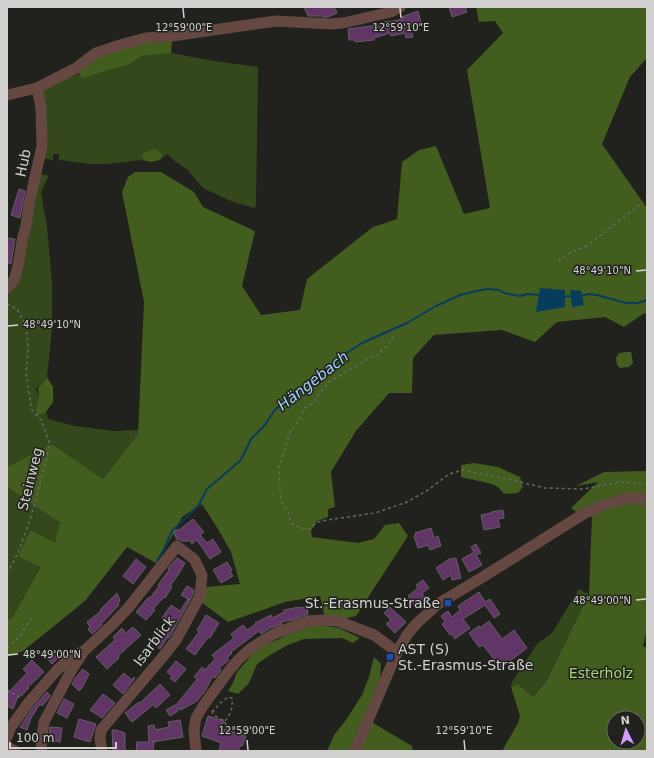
<svg xmlns="http://www.w3.org/2000/svg" width="654" height="758" viewBox="0 0 654 758" font-family="'DejaVu Sans',sans-serif">
	<style>
		.green { fill: #35481c }
		.forest { fill: #425d1d; fill-rule: evenodd }
		.water { fill: #063d5d }
		.lines { fill: none; stroke-linecap: round; stroke-linejoin: round }
		.stream { stroke: #063d5d; stroke-width: 2 }
		.building { fill: #613566; stroke: #636063 }
		.path { stroke: #676764; stroke-width: 1.5; stroke-dasharray: 3 3; stroke-linecap: butt }
		.minor { stroke: #664843; stroke-width: 11 }
		.ticks { fill: none; stroke: #d2d1cf; stroke-width: 1.5 }
		.transit-dot { fill: #1a4fb4; stroke: #21211e; stroke-width: 1.5 }
		.labels { text-anchor: middle; dominant-baseline: central; stroke-width: 3; stroke-linejoin: round; paint-order: stroke }
		.street-label { font-size: 14px; fill: #d2d1cf; stroke: #21211e }
		.poi-label { font-size: 14px; fill: #d2d1cf; stroke: #21211e; text-anchor: end }
		.park-label { font-size: 14px; fill: #a9d379; stroke: #21211e }
		.water-label { font-size: 15px; font-style: italic; fill: #9fd2f8; stroke: #21211e }
		.ticks-label { font-size: 10px; text-anchor: middle; fill: #d2d1cf; stroke: #21211e; stroke-width: 3; stroke-linejoin: round; paint-order: stroke }
	</style>
	<rect width="100%" height="100%" fill="#21211e"/>
	<g class="green">
		<path d="M171 53 214 61 258 67 256 202 255 208 233 202 203 188 196 180 188 170 176 162 167 154 160 160 163 154 142 153 143 160 106 164H90L59 160V154H53V160L45 159V146L41 91 64 79 79 74 82 79 105 71 128 65 142 56Z"/>
		<path d="M39 174 49 175 41 192 47 227 52 283V329L47 377 36 389 39 396 36 407 37 416 46 412 48 419 75 426 114 431 138 430V434L103 479 52 444 7 467V293Z"/>
		<path d="M7 487 60 523 55 544 31 530 40 566 12 620 7 619Z"/>
		<path d="M579 589 589 594 546 682 533 697 518 684 511 687 512 682 537 644 552 633Z"/>
	</g>
	<g class="forest">
		<path d="M476 7H647V58L630 77 602 144 647 208V313L643 314 624 327 605 317 557 322 535 342 502 330 434 335 413 358 412 393H389L356 431 331 472 335 507 328 509V517L317 521 311 531 312 537 358 543 374 539 385 525 399 523 408 536 356 616 326 623 320 596 285 602 228 622 201 602 206 587 240 584 231 552 218 529 202 504 182 517 174 533 156 563 127 547 85 601 23 651 7 657V619H12L40 567 18 556 31 530 55 543 60 523 7 487V467L52 444 103 479 138 434 144 302 122 192 128 177 135 172H161L194 192 203 207 255 231 242 286 261 315 300 310 307 279 373 227 397 219 402 162 419 150 436 146 464 214 490 208 467 70 503 33 495 21 479 22Z"/>
		<path d="M172 41 171 53 142 56 128 65 105 71 82 79 76 68 120 45Z"/>
		<path d="M154 149 163 154 160 160 151 162 143 160 142 154Z"/>
		<path d="M627 352H631L633 363 629 367 620 368 617 365 616 358 619 353Z"/>
		<path d="M47 377 53 387V402L46 412 37 416 36 408 39 396 38 388Z"/>
		<path d="M474 463 498 467 520 477 523 487 518 493 504 494 498 487 492 484 461 477V465Z"/>
		<path d="M645 471H647V630L643 646 647 648V751H502L518 723 520 716 511 687 518 684 533 697 546 682 589 594 592 517 576 512 571 508 598 482 576 486 604 472ZM614 718H638V742H614Z"/>
		<path d="M320 625 339 628 360 638 353 643 342 638 304 639 288 645 270 655 257 664 249 683 238 694 228 691 233 683 237 672 258 648 279 639 299 628Z"/>
		<path d="M374 657 381 664 380 678 351 751H327L334 735 346 720 362 695 369 677Z"/>
		<path d="M368 720 412 746 413 751H354Z"/>
	</g>
	<g class="water">
		<path d="M540 288 565 290V307L536 312Z"/>
		<path d="M570 290 581 291 584 305 572 307Z"/>
	</g>
	<g class="lines">
		<g class="stream">
			<path d="M581 296 588 294 597 295 626 303H638L647 300"/>
			<path d="M563 297 572 296"/>
			<path d="M157 561 164 549 172 531 198 506 207 489 241 460 251 439 265 425 274 411 290 396 305 385 317 379 348 352 362 343 407 323 436 306 460 295 476 291 487 289 499 290 504 293 520 296 528 294 540 295"/>
		</g>
	</g>
	<g class="building">
		<path d="M304 7H334L337 13 328 17H323V16H308Z"/>
		<path d="M449 7H465L467 12 452 17Z"/>
		<path d="M418 11 421 23 410 27 413 37 406 38 405 33 391 36 390 33 374 38V40L355 42V40H349L348 29 371 26 389 21V22L403 19 402 17Z"/>
		<path d="M19 189 25 191 20 218 11 215Z"/>
		<path d="M7 238 15 239 11 264 7 263Z"/>
		<path d="M503 510 504 518 498 519 500 527 484 530 481 515 491 513V512Z"/>
		<path d="M193 519 204 532 200 535 207 543 213 539 221 552 210 559 197 540 192 544 190 541H182L178 539H176V536H175L174 530H179Z"/>
		<path d="M431 528 434 538 438 536 441 546 430 550 428 545 418 548 414 536 416 535 415 533Z"/>
		<path d="M476 544 481 553 476 555 482 565 469 572 462 559 474 552 471 547Z"/>
		<path d="M177 558 185 563 178 575 170 586 172 587 165 598 164 597 153 609 155 610 146 620 136 612 149 597 150 598 159 586 158 585 169 570 168 569 169 567Z"/>
		<path d="M456 558 461 578 452 580 451 575 443 580 436 568 449 559Z"/>
		<path d="M136 559 146 567 133 584 123 576Z"/>
		<path d="M227 562 232 570 230 571 233 576 221 583 213 570Z"/>
		<path d="M423 580 429 588 422 593 425 597 414 605 408 596 418 588 416 585Z"/>
		<path d="M187 586 194 590 193 594 190 600 181 595Z"/>
		<path d="M479 592 485 602 490 599 500 614 494 618 485 605 463 619 470 628 455 639 452 634 450 635 442 624 445 622 441 616 448 611 452 617 460 610 458 606Z"/>
		<path d="M117 593 120 601 118 603 119 605 101 624 102 625 92 634 88 629 90 627 87 622 101 611 100 610Z"/>
		<path d="M188 599 190 600 169 638 166 636 173 624 162 618 171 605 180 611Z"/>
		<path d="M299 607V608L307 607 308 614 292 620 281 622 282 624 270 628 261 634 259 631 231 652 232 653 227 658 229 660 219 668 221 670 215 678 212 677 206 690 197 701 181 710 178 708V711L170 716 166 710 177 704 197 679 194 677 202 667 205 670 215 659 212 655 234 638 231 634 243 625 247 630 256 624 255 623 271 615 272 618 284 612V610Z"/>
		<path d="M390 607 406 622 395 633 386 624 391 620 384 613Z"/>
		<path d="M206 615 219 623 210 638 208 637 195 655 186 649 199 632 197 630Z"/>
		<path d="M489 621 502 639 514 630 527 648 501 668 483 645 479 647 469 633 479 626 480 628Z"/>
		<path d="M133 627 141 635 118 656 119 658 107 669 96 657 115 640 113 637 122 628 126 633Z"/>
		<path d="M157 630 168 637 160 649 150 642Z"/>
		<path d="M53 650 59 657 52 664 46 657Z"/>
		<path d="M32 660 44 672 28 687 29 688 21 696 19 694 13 709 7 706V694L27 673 23 669Z"/>
		<path d="M176 661 186 669 175 682 170 678 172 676 167 672Z"/>
		<path d="M83 669 89 674 82 688 79 691 72 684 76 677Z"/>
		<path d="M124 673 132 680 134 677 135 678 123 694 113 685Z"/>
		<path d="M160 684 170 695 156 708 153 705 132 722 125 713 139 702 140 703Z"/>
		<path d="M47 692 50 695 49 698 42 706 40 704 31 718 27 730 20 727 34 706Z"/>
		<path d="M103 694 115 703 102 718 90 710Z"/>
		<path d="M64 699 74 704 67 718 57 713Z"/>
		<path d="M208 716 224 721 221 728 246 736 242 746H240L238 751H219L221 743 202 736Z"/>
		<path d="M79 719 96 724 90 742 74 737Z"/>
		<path d="M180 720 183 737 152 742H154L153 751H136L137 742H149L148 726 154 725 155 730 169 727 168 722Z"/>
		<path d="M50 727 62 728 60 742 49 740Z"/>
		<path d="M112 730H116L125 733V751H113Z"/>
	</g>
	<g class="lines">
		<g class="path">
			<path d="M558 260 572 252 587 246 643 202"/>
			<path d="M7 304 17 309 26 326 28 348 26 374 32 410 41 420 49 441 47 458 30 520 17 555 7 573"/>
			<path d="M393 336 389 344 377 355 367 359 329 382 322 390 313 403 305 408 300 419 290 432 279 467 280 490 282 503 288 512 291 523 300 528 309 529 318 522 327 520 375 513 407 502 428 490 449 474 463 470 516 481 545 488 583 489 622 482 647 484"/>
			<path d="M7 648 19 637 32 617"/>
			<path d="M7 690 21 698"/>
			<path d="M212 710 214 711 218 705 228 697 232 698C233 707 231 714 225 721"/>
			<path d="M212 711C213 717 220 718 225 721L226 728"/>
		</g>
		<g class="minor">
			<path d="M7 95 37 88 76 68 96 53 120 45 146 38 172 36 276 21 330 24 343 23 391 12 400 7"/>
			<path d="M7 288 14 280 18 266 23 236 26 226 29 204 42 146 41 108 37 88"/>
			<path d="M7 737 11 727 29 702 57 670 65 663 84 651 113 624 129 607 177 546 194 559 202 575 200 596 176 640 161 659 101 730 100 739 102 751"/>
			<path d="M7 747 15 751"/>
			<path d="M41 751 42 736 44 722 71 671 82 654"/>
			<path d="M196 751 194 730 196 718 203 706 228 672 238 660 250 649 262 641 274 634 308 621 323 620 338 621 374 635 397 652"/>
			<path d="M355 751 397 652 407 635 416 624 438 604 486 575 585 513 606 504 629 498 647 499"/>
		</g>
	</g>
	<path class="ticks" d="M183 8 184 18M400 8 401 18M636 271 646 270M8 326 18 325M636 600 646 599M8 655 18 654M247 740 248 750M464 740 465 750"/>
	<g class="transit-dot">
		<rect x="444" y="599" width="8" height="8" rx="2"/>
		<rect x="386" y="653" width="8" height="8" rx="2"/>
	</g>
	<g class="labels">
		<g class="street-label">
			<text transform="translate(23 163) rotate(-78)">Hub</text>
			<text transform="translate(30 479) rotate(-76)">Steinweg</text>
			<text transform="translate(154 641) rotate(-53)">Isarblick</text>
		</g>
		<g class="poi-label">
			<text x="440" y="603">St.-Erasmus-Straße</text>
			<text x="398" y="649" text-anchor="start">AST (S)<tspan x="398" dy="16">St.-Erasmus-Straße</tspan></text>
		</g>
		<g class="park-label">
			<text x="601" y="673">Esterholz</text>
		</g>
		<g class="water-label">
			<text transform="translate(313 381) rotate(-38)">Hängebach</text>
		</g>
	</g>
	<g class="ticks-label">
		<text x="184" y="31">12°59'00"E</text>
		<text x="401" y="31">12°59'10"E</text>
		<text x="602" y="274">48°49'10"N</text>
		<text x="52" y="328">48°49'10"N</text>
		<text x="602" y="604">48°49'00"N</text>
		<text x="52" y="658">48°49'00"N</text>
		<text x="247" y="734">12°59'00"E</text>
		<text x="464" y="734">12°59'10"E</text>
	</g>
	<rect width="654" height="758" fill="none" stroke="#d2d1cf" stroke-width="16"/>
	<g transform="translate(626 730) rotate(355)"><circle r="19" fill="#21211e" stroke="#686765"/>
	<path d="M0-3L7 15L0 10L-7 15Z" fill="#d19dfe"/>
	<text y="-6" font-size="11" font-weight="bold" text-anchor="middle" fill="#d2d1cf">N</text>
	</g>
	<path d="M10 742v6h106v-6" fill="none" stroke="#d2d1cf" stroke-width="2"/>
	<text x="16" y="742" font-size="12" fill="#d2d1cf" stroke="#21211e" stroke-width="3" paint-order="stroke">100 m</text>
</svg>
